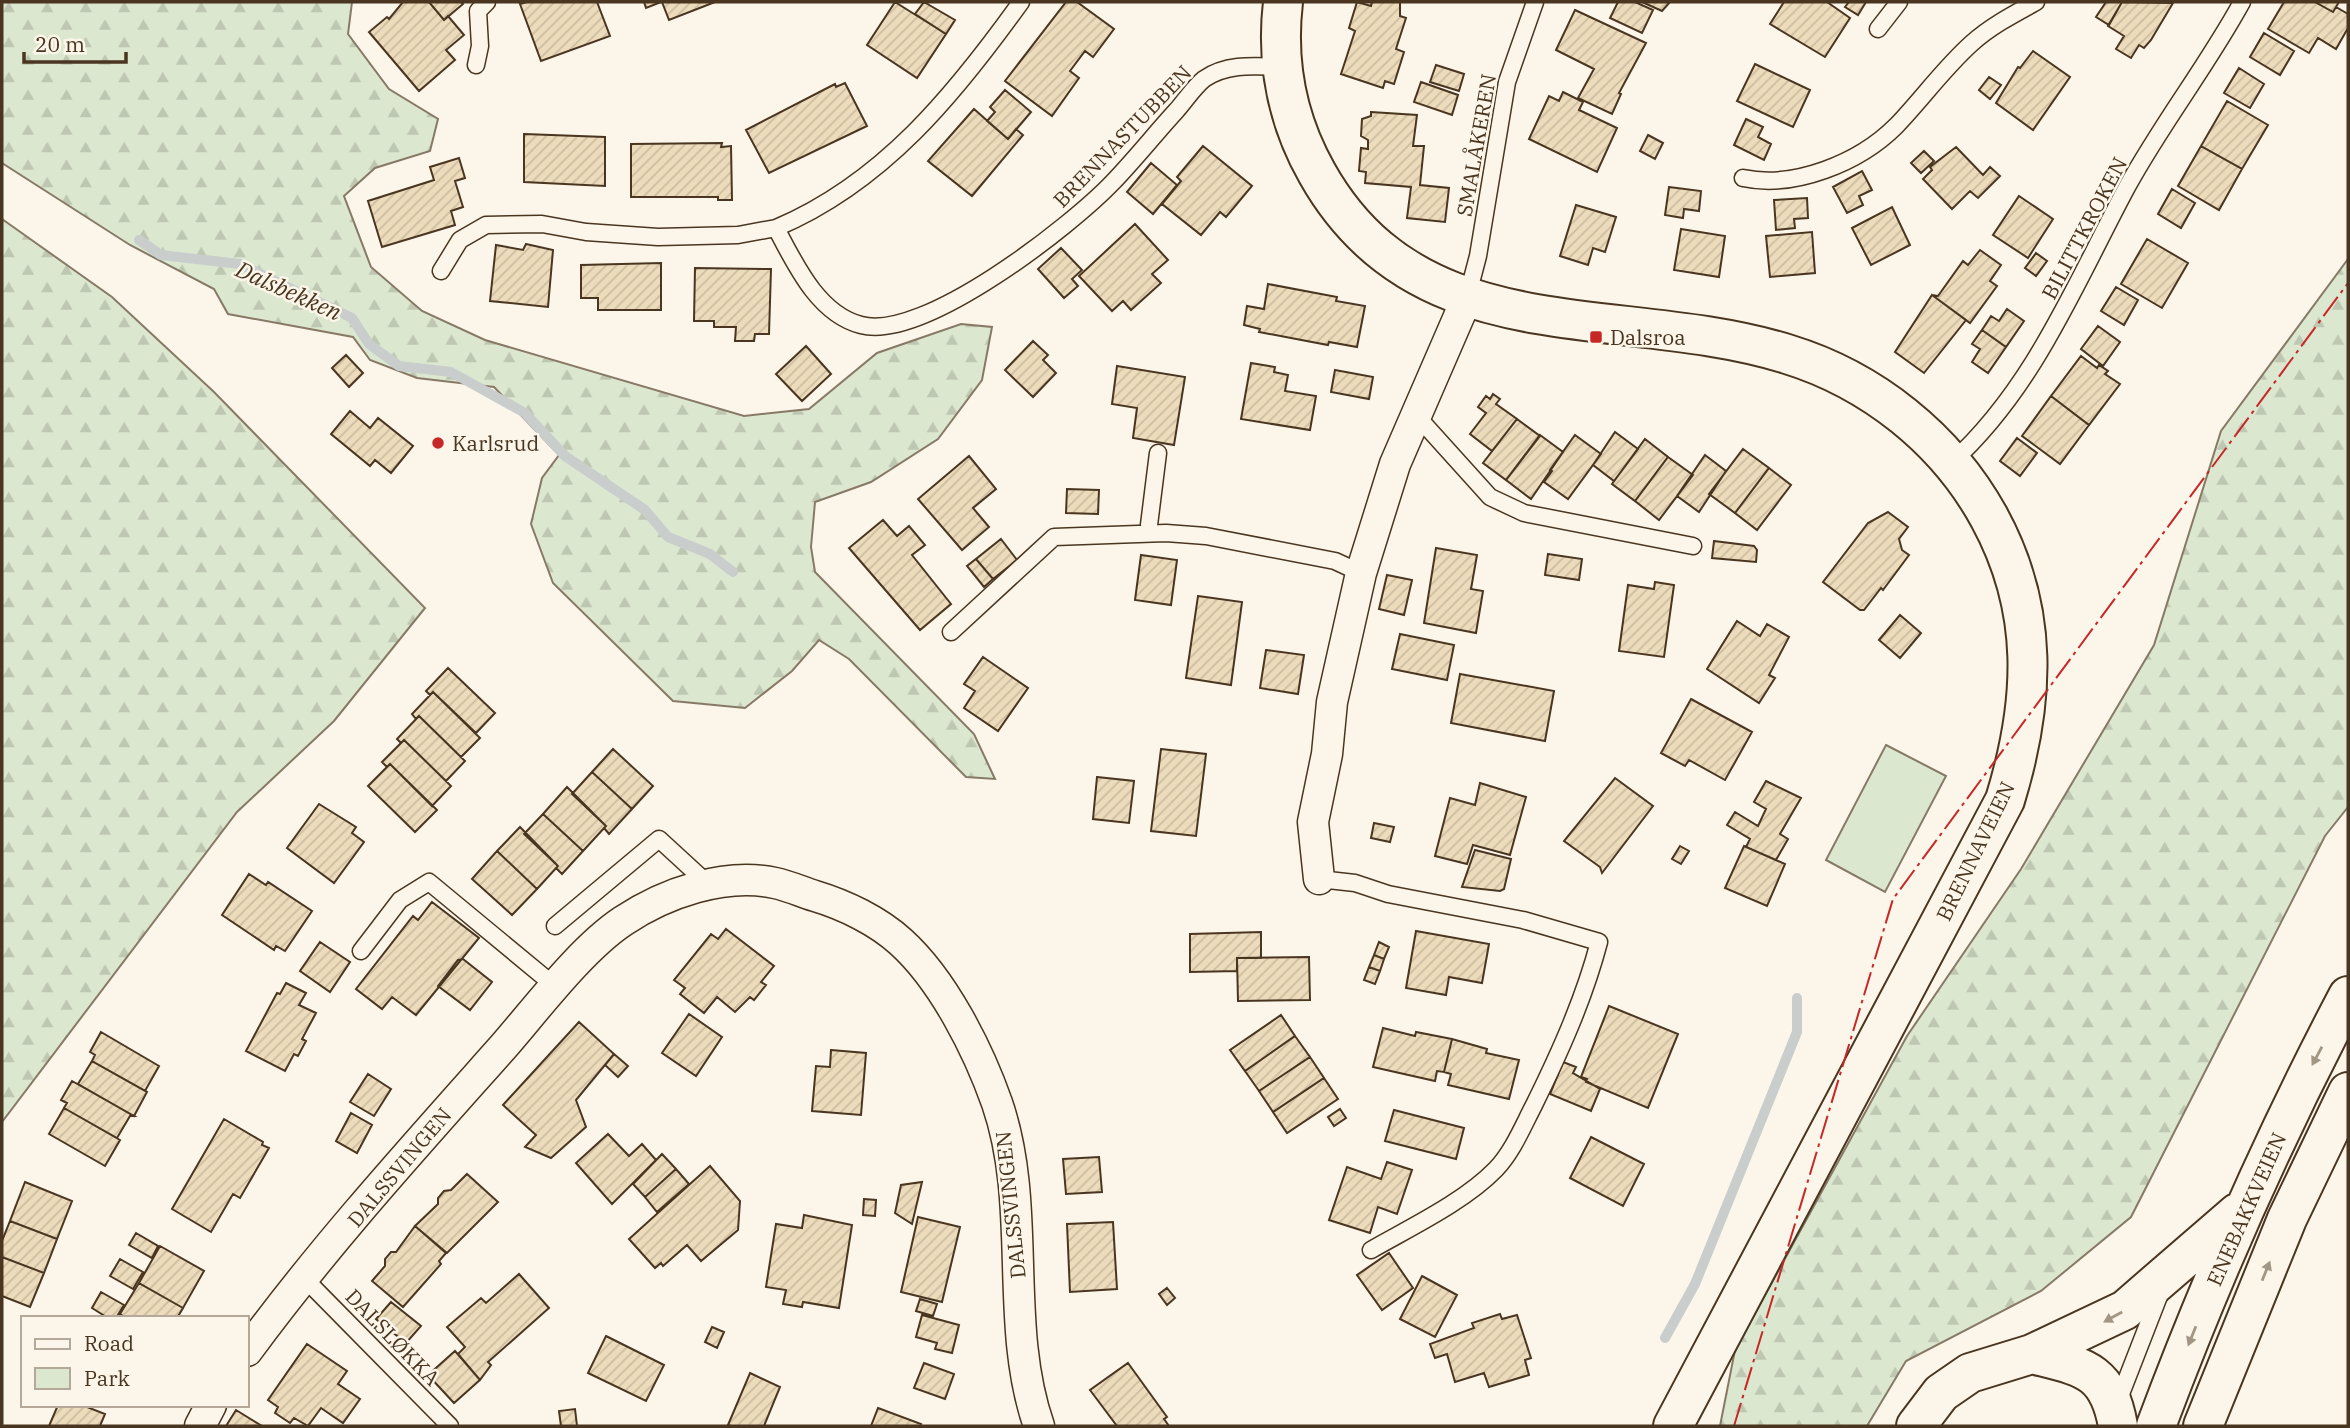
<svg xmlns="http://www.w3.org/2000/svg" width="2350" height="1428" viewBox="0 0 2350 1428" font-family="'IBM Plex Serif',serif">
  <defs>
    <pattern id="forest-firs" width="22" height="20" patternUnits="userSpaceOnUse" patternTransform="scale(1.75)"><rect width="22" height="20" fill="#dce7d0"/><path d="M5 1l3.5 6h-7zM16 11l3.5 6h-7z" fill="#bec7b2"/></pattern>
    <pattern id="building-hatch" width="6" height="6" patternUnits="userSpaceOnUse" patternTransform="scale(1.75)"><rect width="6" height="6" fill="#ecdcbc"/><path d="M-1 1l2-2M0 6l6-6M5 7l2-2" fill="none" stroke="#ccbda1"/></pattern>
  </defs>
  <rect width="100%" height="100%" fill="#fbf6e9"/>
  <path fill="url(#forest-firs)" stroke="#887966" stroke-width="2" d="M2,2H352L348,34L389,89L438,119L430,151L375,168L344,196L371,267L422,311L485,340L744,416L809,409L877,353L961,324L992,327L982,380L938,439L871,482L815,502L811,547L815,572L974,734L995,779L966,777L849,659L819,640L792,671L745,708L673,701L553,583L531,524L542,478L559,455L494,387L417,378L370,360L353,337L228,314L214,289L130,245L2,163Z
    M2,219L112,297L214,392L425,608L334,721L237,812L2,1122Z
    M2348,259V807L2325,836L2131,1217L2041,1291L1906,1361L1867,1426H1720L1735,1350L1907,1036L2021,869L2154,645L2221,431Z"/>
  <path fill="#dce7d0" stroke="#887966" stroke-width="2" d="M1886,745L1946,776L1885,892L1826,860Z"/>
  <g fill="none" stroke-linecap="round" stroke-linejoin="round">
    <path stroke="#c9cecd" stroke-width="10" d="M139,240L161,255L240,264L352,318L369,344L399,366L451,372L525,413L565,456L645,510L668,537L710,554L733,572
      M1665,1338L1695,1284L1797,1032V998"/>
  </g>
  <path fill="url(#building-hatch)" stroke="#4a3520" stroke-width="2" d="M403,2H429L444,20L448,16L464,35L446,50L455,60L419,91L369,32L387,17L389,19Z
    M429,2H461L463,4L444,20Z
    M527,2H597L610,36L541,61L520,4Z
    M644,2H661L646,8Z
    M662,2H715L669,20Z
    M895,2L946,34L917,78L867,45Z
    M924,2L955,20L946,34L915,14Z
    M1066,2H1077L1114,29L1093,57L1085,51L1070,71L1079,78L1052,116L1005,81Z
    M1357,2L1371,6L1372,2H1400V16L1406,18L1396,49L1404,52L1394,84L1385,81L1383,88L1341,74L1355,31L1349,28Z
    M1618,2H1635L1653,10L1642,33L1610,18Z
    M1642,2H1670L1662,11Z
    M1784,2H1827L1850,18L1825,57L1770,24Z
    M1849,2H1866L1858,15L1845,7Z
    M2106,2H2122L2109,25L2096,17Z
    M2122,2L2173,3L2151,40L2144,48L2139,45L2131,58L2116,49L2124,36L2108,26Z
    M2284,2H2315L2333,12L2336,7L2348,14V28L2336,49L2318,38L2309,53L2268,29Z
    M2315,2H2339L2333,12Z
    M1575,10L1646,43L1619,93L1621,94L1612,114L1578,98L1594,69L1556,50Z
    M2264,33L2294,51L2280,75L2250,57Z
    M2033,51L2070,77L2033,130L1996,103L2018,67L2020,68Z
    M1755,64L1810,90L1793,127L1737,101Z
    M1436,65L1464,74L1459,91L1430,82Z
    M2239,68L2264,84L2250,108L2224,93Z
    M1989,77L2001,85L1990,99L1979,90Z
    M1421,82L1458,95L1452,115L1414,102Z
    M845,83L867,126L769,173L746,130L835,84L836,87Z
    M1005,90L1031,112L1008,139L987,121L995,112L990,107Z
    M1563,92L1583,102L1579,110L1617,128L1597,172L1529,139L1549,96L1559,101Z
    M2227,101L2268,125L2242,169L2201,146Z
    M974,109L1008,139L1016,129L1023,135L972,196L928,161Z
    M1371,112L1417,115L1413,146H1424L1420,185L1449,188L1445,222L1407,218L1411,187L1365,183L1366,172L1359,171L1361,148L1368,149V140L1361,136L1362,119L1371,116Z
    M1746,119L1763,127L1758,137L1771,144L1764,160L1734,145Z
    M524,134L605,137V186L524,182Z
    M1648,135L1663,143L1655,159L1640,151Z
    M722,143L721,147L731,146L732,200H718V197H631V144Z
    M1203,146L1252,186L1226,217L1220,212L1201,235L1162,204L1181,181L1177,177Z
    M2201,146L2242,169L2219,210L2178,186Z
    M1956,147L1983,175L1990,167L2000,176L1978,198L1970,191L1952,209L1923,179L1932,170L1930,167Z
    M1924,151L1934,161L1921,173L1911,163Z
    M459,158L465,178L455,181L463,207L451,211L455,225L382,247L368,201L434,180L430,167Z
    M1151,163L1177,185L1153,214L1127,192Z
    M1862,171L1872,190L1859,196L1863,205L1847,213L1833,187Z
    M1669,187L1701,191L1699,211L1684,209L1683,218L1665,215Z
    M2172,189L2195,203L2181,228L2158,214Z
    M2019,196L2053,219L2028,258L1993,235Z
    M1807,198L1808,218L1794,219L1795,228L1776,230L1774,200Z
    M1576,205L1616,217L1605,252L1593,248L1588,265L1560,256Z
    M1892,207L1910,245L1871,265L1852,228Z
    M1135,224L1168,260L1152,274L1161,283L1131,310L1123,301L1112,311L1079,276Z
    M1681,229L1725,236L1719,277L1674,270Z
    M1812,232L1815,273L1770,277L1766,236Z
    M2147,239L2188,263L2162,308L2121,284Z
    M526,244L553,250L548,307L490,301L496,245L523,250Z
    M1061,248L1082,270L1072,279L1078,286L1064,298L1038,269Z
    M1980,250L2001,265L1990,281L1997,286L1970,323L1932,295L1938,296L1963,261L1968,265Z
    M2036,253L2047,261L2036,276L2025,268Z
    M661,263V310H598V298H581V265Z
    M695,268L771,269L769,334H755L754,341H735L736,327H714V321H694Z
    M1268,284L1337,297L1336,301L1365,306L1357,347L1329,342L1328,345L1259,332L1260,329L1244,325L1247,306L1264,309Z
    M2116,287L2138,300L2124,325L2101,311Z
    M1932,295L1966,320L1924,373L1895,352Z
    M2007,309L2024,321L2006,347L1982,330L1991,316L1999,321Z
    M2098,326L2120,342L2103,366L2081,349Z
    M1982,330L2006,347L1988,373L1972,362L1980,349L1972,344Z
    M1033,341L1048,355L1043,360L1056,373L1033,397L1005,370Z
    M806,346L831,374L802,401L776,374Z
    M346,355L363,373L349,387L332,368Z
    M2081,356L2097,368L2099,365L2108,371L2105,374L2120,384L2089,425L2051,396Z
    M1251,363L1275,367L1274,372L1288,375L1285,391L1316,396L1310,430L1241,419Z
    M1117,366L1185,377L1174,445L1133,438L1137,408L1112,404Z
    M1335,370L1373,377L1369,399L1331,392Z
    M1493,394L1500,399L1496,404L1517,419L1492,451L1470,434L1486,413L1478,407L1486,396L1490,399Z
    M2051,396L2089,425L2060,464L2022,436Z
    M350,411L370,428L378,418L413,446L391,473L375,460L370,466L331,434Z
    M1517,419L1540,436L1506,480L1483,463Z
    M1615,432L1638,449L1614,481L1593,465Z
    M1540,435L1563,452L1531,499L1506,480Z
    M1575,435L1601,454L1568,499L1544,482L1552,471L1550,470Z
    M2017,438L2037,453L2020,476L2000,461Z
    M1645,439L1668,457L1635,501L1612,484Z
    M1743,449L1769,468L1735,513L1709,494Z
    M1705,455L1726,471L1699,512L1677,496Z
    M969,456L996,489L973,508L989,527L962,550L918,499Z
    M1668,457L1693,475L1659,520L1635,501Z
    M1769,468L1791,485L1757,530L1735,513Z
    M1067,489L1099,490L1098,514L1066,513Z
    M1888,512L1908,527L1899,539L1902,550L1909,555L1883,590L1881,588L1864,610H1860L1823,582L1868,523Z
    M883,520L897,536L909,526L925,545L912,555L951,604L920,630L849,548Z
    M1001,539L1017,560L993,579L976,559Z
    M1714,541L1754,546L1757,550L1756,562L1712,558Z
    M1436,548L1477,555L1471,589L1483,591L1476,633L1424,623Z
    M1548,554L1582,559L1579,580L1545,575Z
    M1141,555L1177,560L1171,605L1135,600Z
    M976,559L993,579L984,587L967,566Z
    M1387,575L1412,580L1404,615L1379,609Z
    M1655,582L1674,585L1664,657L1619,651L1628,585L1654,589Z
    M1198,596L1242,602L1231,685L1186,678Z
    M1900,615L1921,633L1900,658L1879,640Z
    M1737,621L1760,636L1767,624L1789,637L1769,675L1775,678L1759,703L1707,669Z
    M1400,634L1454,645L1447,680L1392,669Z
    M1266,650L1304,655L1298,694L1260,688Z
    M983,657L1028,688L998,731L964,708L975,691L964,684Z
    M448,668L495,713L476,733L433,692L430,695L426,691Z
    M1460,674L1554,691L1545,741L1451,723Z
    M433,692L480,738L461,757L419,716L416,719L412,714Z
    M1691,699L1752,732L1725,780L1689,760L1685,766L1661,753Z
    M419,716L465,761L446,781L404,740L401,743L397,739Z
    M404,740L451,786L432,806L390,764L387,767L382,762Z
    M613,749L653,786L632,809L592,772Z
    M1161,749L1206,754L1196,836L1151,831Z
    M390,764L437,810L415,832L368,786Z
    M592,772L632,809L609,834L604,828L606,826L572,794Z
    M1097,777L1134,781L1129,823L1093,819Z
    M1615,778L1653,806L1602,873L1600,867L1564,841Z
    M1766,781L1801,798L1780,834L1788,839L1776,860L1746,847L1750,839L1727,825L1735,812L1758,826L1766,809L1754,802Z
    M1480,783L1526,797L1510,855L1473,845L1467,864L1435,856L1450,798L1475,805Z
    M567,787L606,826L583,851L543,814Z
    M319,804L356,827L352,833L364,842L334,883L287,848Z
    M543,814L583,851L562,874L556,868L558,866L524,834Z
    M1374,823L1394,827L1390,842L1371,838Z
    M520,827L558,866L537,889L497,851Z
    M1680,846L1689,851L1681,864L1672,859Z
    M1744,846L1785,864L1767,906L1725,888Z
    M1475,850L1511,859L1504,889L1500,891L1462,887Z
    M497,851L537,889L512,915L472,879Z
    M249,874L266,885L268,882L312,911L285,951L276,946L274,950L222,915Z
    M432,902L479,938L416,1015L392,997L382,1009L356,989L413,916L418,920Z
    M726,929L774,966L761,982L766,985L754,1000L750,997L735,1012L717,997L704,1013L680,994L685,988L674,980L711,934L718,939Z
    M1416,931L1489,944L1482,983L1449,977L1446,995L1406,988Z
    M1261,932V958H1237V971L1190,972V934Z
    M320,942L350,962L330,992L300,971Z
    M1379,942L1389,947L1384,959L1374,955Z
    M1374,955L1384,959L1380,971L1369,967Z
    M1309,957L1310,1000L1238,1001L1237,958Z
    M463,959L492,982L470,1010L438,986L458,960Z
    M1369,967L1380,971L1375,984L1364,980Z
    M286,983L306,993L299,1005L316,1013L302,1039L306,1041L298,1056L294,1054L285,1071L246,1051L277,993L280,994Z
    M1609,1006L1678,1034L1648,1108L1586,1082L1587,1079L1581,1077Z
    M689,1014L722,1037L696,1076L662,1053Z
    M1281,1015L1295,1036L1245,1071L1230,1050Z
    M579,1022L614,1054L576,1100L586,1127L551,1158L525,1147L536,1135L503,1105Z
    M1383,1028L1415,1036L1416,1032L1452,1039L1444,1072L1437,1071L1435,1081L1373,1067Z
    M101,1032L159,1066L145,1091L92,1061L95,1055L90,1052Z
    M1295,1036L1310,1057L1259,1091L1245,1071Z
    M1452,1039L1487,1049L1486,1053L1519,1060L1509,1099L1448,1085L1451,1074L1444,1072Z
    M831,1050L866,1053L861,1115L812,1111L816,1066L830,1067Z
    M614,1054L628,1066L618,1077L605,1065Z
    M1310,1057L1324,1078L1273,1112L1259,1091Z
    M92,1061L147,1092L134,1116L78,1084Z
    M1563,1062L1576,1067L1573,1073L1600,1089L1591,1111L1550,1094Z
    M368,1074L391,1089L374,1116L350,1102Z
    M1324,1078L1338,1099L1287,1133L1273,1112Z
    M72,1081L134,1116H130L117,1138L64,1108L67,1103L61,1100Z
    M64,1108L120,1140L105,1166L49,1134Z
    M1340,1109L1346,1118L1334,1126L1328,1117Z
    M1394,1110L1464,1128L1456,1159L1385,1141Z
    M351,1113L372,1125L357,1153L336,1141Z
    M224,1119L263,1142L262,1145L269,1148L240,1198L233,1194L211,1232L172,1209Z
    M608,1134L629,1156L642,1144L656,1160L612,1204L576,1163Z
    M1591,1137L1644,1164L1623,1206L1570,1178Z
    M662,1154L676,1169L645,1197L633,1184Z
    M1099,1157L1102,1192L1066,1194L1063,1159Z
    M1387,1162L1412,1170L1397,1214L1378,1207L1370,1233L1329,1220L1347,1167L1381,1179Z
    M710,1166L740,1201L738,1230L701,1261L687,1245L663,1266L661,1263L655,1268L629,1239Z
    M676,1169L689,1184L657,1212L645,1197Z
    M467,1174L498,1202L447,1253L415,1226L438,1204V1198L444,1191L451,1190Z
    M25,1182L72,1201L57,1239L10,1221Z
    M922,1182L912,1224L895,1213L901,1185Z
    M864,1199L876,1200L875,1216L863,1215Z
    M804,1215L852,1225L839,1308L803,1302L802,1307L783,1304L786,1290L766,1287L776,1224L802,1228Z
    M918,1217L960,1227L942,1302L901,1292Z
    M10,1221L57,1239L44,1273L2,1257V1241Z
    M1113,1222L1117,1289L1070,1292L1067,1224Z
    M415,1226L446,1253L439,1261L441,1264L403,1307L372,1281L385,1266V1259L391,1252H396Z
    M136,1233L158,1246L152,1258L129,1245Z
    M160,1246L204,1271L183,1308L139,1283Z
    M1389,1253L1413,1288L1382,1310L1357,1275Z
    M2,1257L44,1273L30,1307L2,1296Z
    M120,1259L143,1272L133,1289L110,1276Z
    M519,1274L549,1308L488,1362L491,1365L480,1380L458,1354L465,1347L447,1327L481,1298L486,1303Z
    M1422,1276L1457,1295L1435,1337L1400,1319Z
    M139,1283L183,1308L177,1318H126L120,1314Z
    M1167,1288L1175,1298L1167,1305L1159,1294Z
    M101,1292L124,1305L116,1318H108L92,1308Z
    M920,1299L937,1304L933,1316L916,1311Z
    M391,1302L421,1326L406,1343L376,1319Z
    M1500,1314L1502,1319L1517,1315L1531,1358L1525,1360L1529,1375L1489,1387L1484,1373L1455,1382L1447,1354L1435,1358L1430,1344L1474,1328L1472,1323Z
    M922,1315L959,1325L952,1353L935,1349L937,1343L916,1337Z
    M712,1327L724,1332L717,1348L705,1342Z
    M606,1336L664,1365L646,1401L588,1373Z
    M307,1344L347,1371L338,1384L360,1399L343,1423L321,1408L308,1426L294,1418L290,1423L275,1413L278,1407L268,1400Z
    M455,1351L480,1380L454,1403L428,1375Z
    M924,1363L954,1374L945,1399L914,1388Z
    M1128,1363L1167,1417L1164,1419L1169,1426H1117L1090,1390Z
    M750,1373L780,1387L764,1426H731L728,1425Z
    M58,1405H82L105,1414L100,1426H49Z
    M878,1408L921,1424L920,1426H871Z
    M575,1409L577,1426H561L559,1411Z
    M236,1410L262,1426H226Z"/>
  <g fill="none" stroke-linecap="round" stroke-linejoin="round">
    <defs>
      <path id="service" d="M1021,2C955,94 883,183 776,228C795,264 818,314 861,325C923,342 1071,226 1113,182C1135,159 1155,134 1176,111C1185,101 1194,87 1204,79C1227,63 1255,66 1281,67
        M1878,29L1899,2
        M476,65L480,46L478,11L487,2
        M1743,178C1794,189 1859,163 1896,126C1922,99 1944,68 1972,43C1991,26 2014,14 2036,2
        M441,271L460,240L486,225L542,224L586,232L658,237L738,235L776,228
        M1467,298L1478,256L1507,82L1535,2
        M1416,415L1490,497L1524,513L1693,546
        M1951,463C2034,388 2075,284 2127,187C2162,123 2207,66 2242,2
        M1149,525L1158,453
        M951,632L1054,537L1166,533L1206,536L1335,561L1361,573
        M1319,879L1355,883L1388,894L1523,920L1599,942C1584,999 1560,1052 1534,1105C1523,1126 1513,1151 1496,1169C1464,1202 1411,1227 1371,1250
        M555,926L659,839L708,884
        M361,951L400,900L429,882L556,987
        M305,1279L450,1426
        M2117,1404L2161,1291"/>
      <path id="minor" d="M1319,879L1313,822L1327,754L1332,702L1361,573L1395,464L1467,298
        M247,1351C325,1245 415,1146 503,1047C537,1008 581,949 623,921C665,893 725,872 775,883C789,886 802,892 815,896C845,905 878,921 901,942C943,980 978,1049 997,1103C1033,1207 1003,1323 1039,1426
        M200,1426L211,1405"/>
      <path id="tertiary" d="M1283,2C1276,62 1287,120 1317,173C1419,355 1619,302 1787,354C1872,380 1946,439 1989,517C2040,610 2035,702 2005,800L1673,1426"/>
      <path id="trunk" d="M2032,1354C2083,1367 2108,1369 2118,1426
        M1916,1426L1941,1393L1970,1373L2032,1354L2125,1310L2237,1213
        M2156,1426C2211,1279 2275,1135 2348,996
        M2203,1426L2287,1219L2348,1092"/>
    </defs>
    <use href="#service" stroke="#4a3520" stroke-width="19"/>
    <use href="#minor" stroke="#4a3520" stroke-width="33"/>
    <use href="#tertiary" stroke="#4a3520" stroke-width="42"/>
    <use href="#trunk" stroke="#4a3520" stroke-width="42"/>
    <use href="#service" stroke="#fbf6e9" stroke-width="16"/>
    <use href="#minor" stroke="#fbf6e9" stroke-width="30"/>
    <use href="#tertiary" stroke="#fbf6e9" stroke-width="38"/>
    <use href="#trunk" stroke="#fbf6e9" stroke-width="38"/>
    <path stroke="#c62828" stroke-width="2" stroke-dasharray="24 5 3.5 5" stroke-linecap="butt" d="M1734,1426L1893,899L2348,283"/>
  </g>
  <defs><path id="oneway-solid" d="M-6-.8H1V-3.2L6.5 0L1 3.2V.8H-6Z" transform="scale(1.75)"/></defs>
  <g fill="#a29684">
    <use href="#oneway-solid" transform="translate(2317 1056) rotate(118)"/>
    <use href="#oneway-solid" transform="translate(2266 1271) rotate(-68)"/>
    <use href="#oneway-solid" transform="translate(2113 1317) rotate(151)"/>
    <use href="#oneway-solid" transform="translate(2192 1336) rotate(112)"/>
  </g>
  <g fill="#c62828" stroke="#fbf6e9" stroke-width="2.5">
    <rect x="1589" y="330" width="14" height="14" rx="3.5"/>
    <circle cx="438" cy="443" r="7"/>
  </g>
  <g text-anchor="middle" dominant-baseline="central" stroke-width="5" stroke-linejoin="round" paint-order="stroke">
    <g font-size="21" fill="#4a3520" stroke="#fbf6e9">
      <text transform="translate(1122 136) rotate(-46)">BRENNASTUBBEN</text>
      <text transform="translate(1476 145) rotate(-80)">SMALÅKEREN</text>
      <text transform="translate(2084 228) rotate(-62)">BILITTKROKEN</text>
      <text transform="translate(1975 851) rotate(-64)">BRENNAVEIEN</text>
      <text transform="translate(399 1167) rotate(-50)">DALSSVINGEN</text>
      <text transform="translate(1010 1205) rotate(-96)">DALSSVINGEN</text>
      <text transform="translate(2246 1209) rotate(-66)">ENEBAKKVEIEN</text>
      <text transform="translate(393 1337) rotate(46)">DALSLØKKA</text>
    </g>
    <g font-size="21" fill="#4a3520" stroke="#fbf6e9" text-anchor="start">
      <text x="1610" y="337">Dalsroa</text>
      <text x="452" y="443">Karlsrud</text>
    </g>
    <g font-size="23" font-style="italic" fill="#4a3520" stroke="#fbf6e9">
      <text transform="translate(289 290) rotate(24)">Dalsbekken</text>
    </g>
  </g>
  <rect width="2350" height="1428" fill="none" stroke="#4a3520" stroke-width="7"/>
  <rect x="21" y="1316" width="228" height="91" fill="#fbf6e9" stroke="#b4a999" stroke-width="2"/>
  <rect x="35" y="1339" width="35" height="10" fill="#fbf6e9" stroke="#b4a999" stroke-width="2"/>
  <text x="84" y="1351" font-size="21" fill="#4a3520">Road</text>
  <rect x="35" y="1368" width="35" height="21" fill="#dce7d0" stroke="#b4a999" stroke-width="2"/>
  <text x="84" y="1386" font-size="21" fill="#4a3520">Park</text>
  <path d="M24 52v10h102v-10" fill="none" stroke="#4a3520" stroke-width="3.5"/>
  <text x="35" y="52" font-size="21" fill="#4a3520" stroke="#fbf6e9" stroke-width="5" paint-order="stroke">20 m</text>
</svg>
